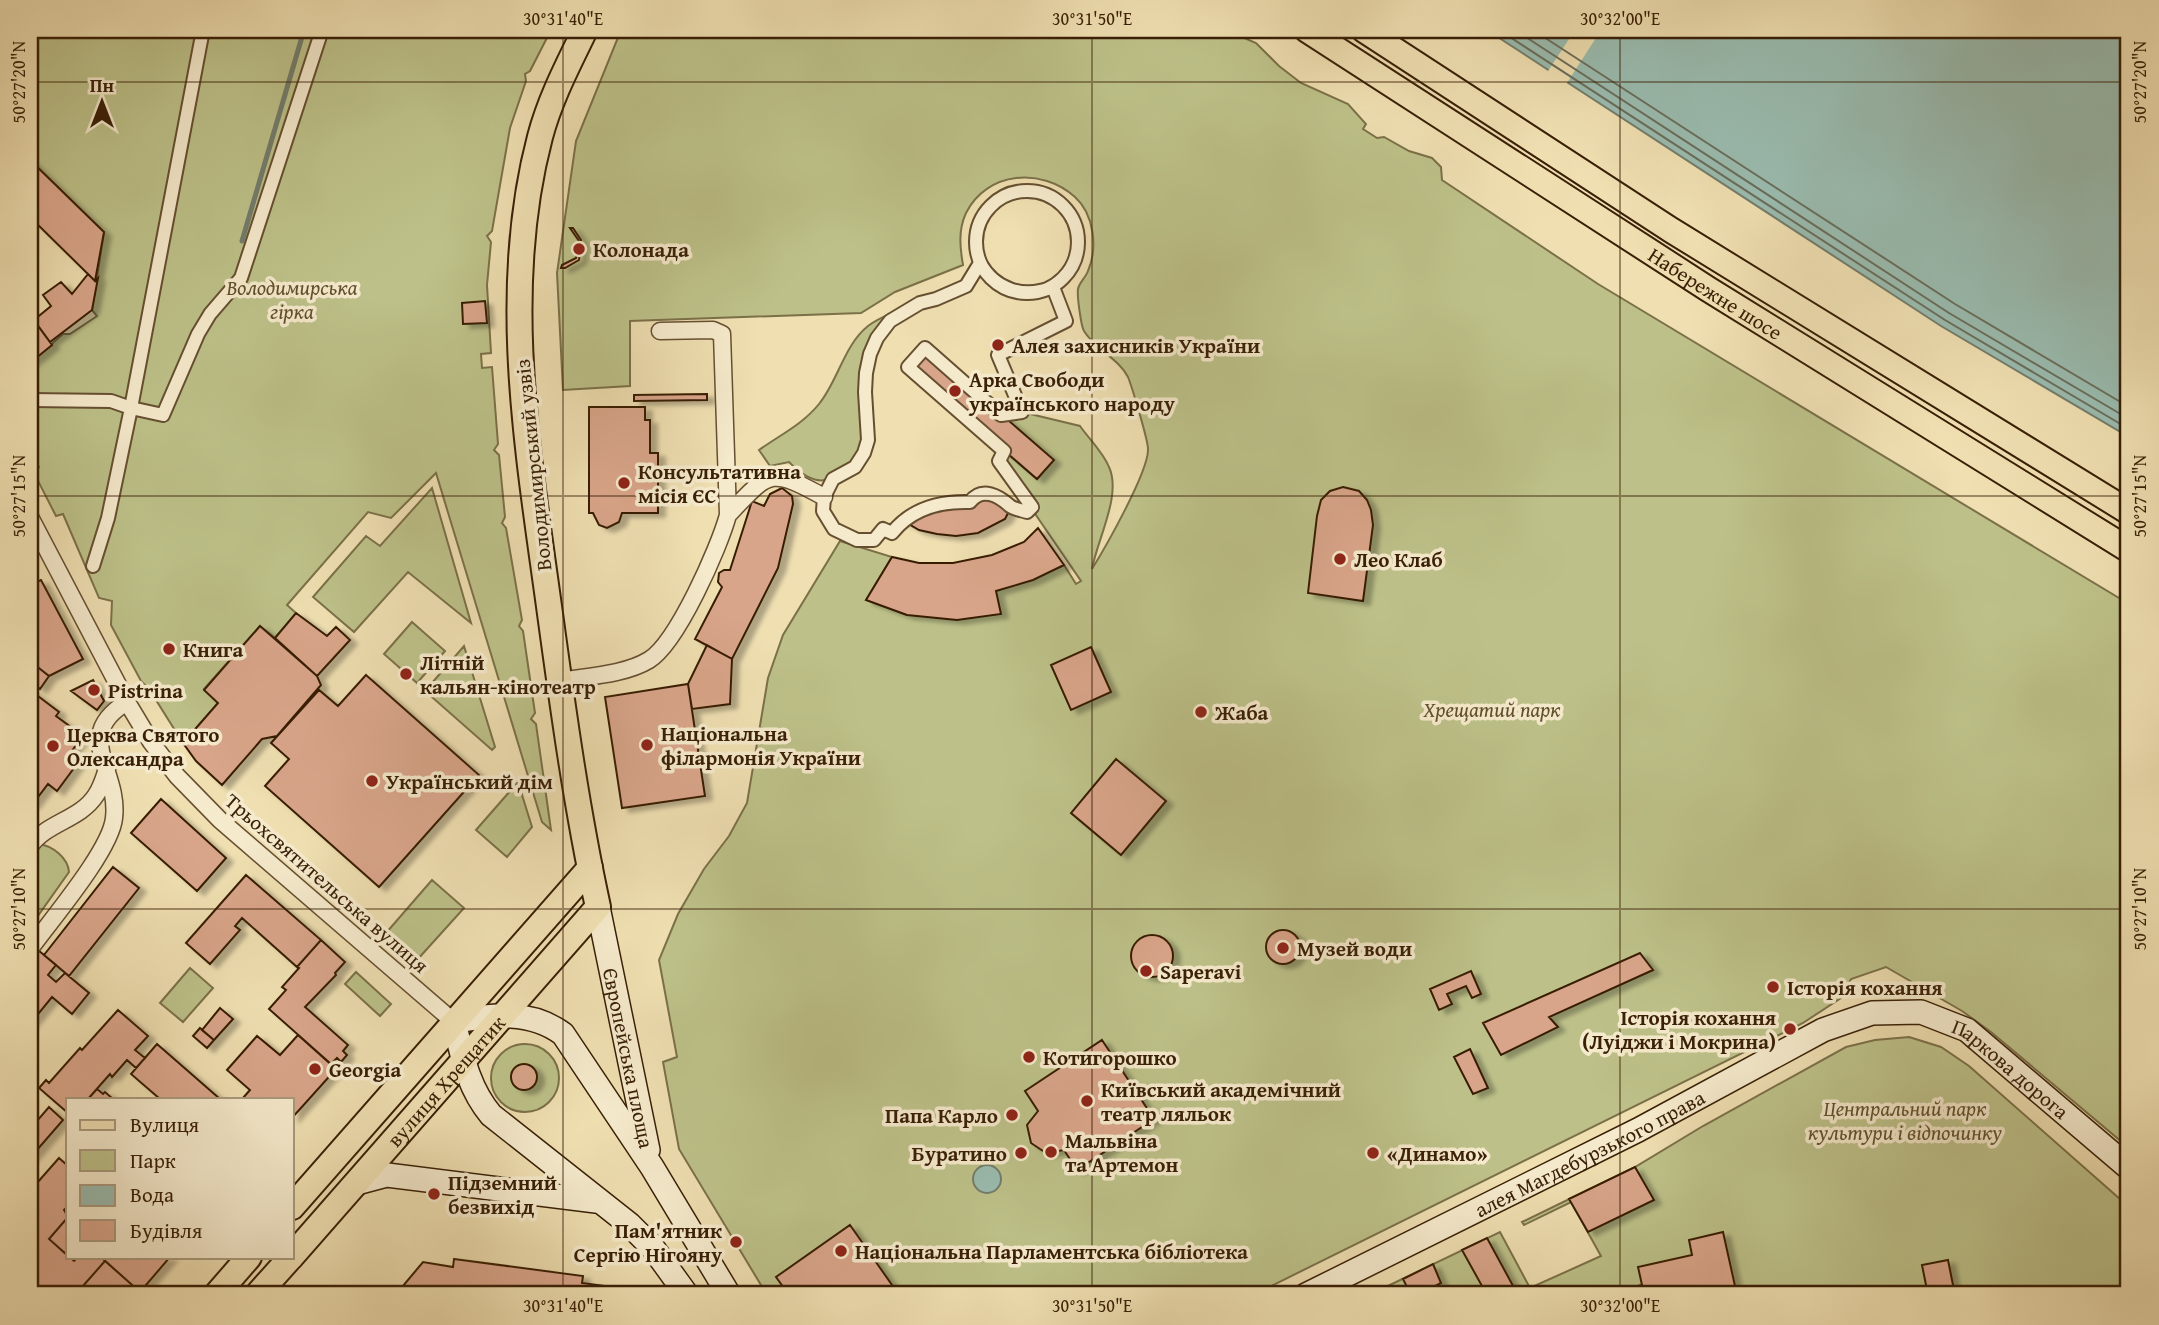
<svg xmlns="http://www.w3.org/2000/svg" width="2159" height="1325" viewBox="0 0 2159 1325" font-family="'Gentium Book Plus',serif">
  <defs>
    <filter id="shadow"><feDropShadow dx="7" dy="4" stdDeviation="2" flood-color="#0004"/></filter>
  </defs>
  <rect width="100%" height="100%" fill="#efdfb1"/>
  <filter id="stains"><feTurbulence type="fractalNoise" baseFrequency=".00286" numOctaves="4"/><feColorMatrix values="0 0 0 0 .2 0 0 0 0 .09 0 0 0 0 .02 0 0 0 .5 -.17"/></filter>
  <radialGradient id="worn" r=".72"><stop offset=".6" stop-color="#630" stop-opacity="0"/><stop offset="1" stop-color="#630" stop-opacity=".3"/></radialGradient>
  <path fill="#bdc189" stroke="#7b7048" stroke-width="2" d="M30,30H551L530,71L525,74L526,81L510,128L492,231L487,236L491,242L487,285L491,353L481,354L482,368L492,367L498,444L494,450L499,455L505,517L502,523L506,528L522,620L519,626L523,631L535,713L531,719L536,724L551,830L542,822L436,473L391,518L368,512L287,605L296,613L275,638L260,626L204,689L218,703L183,743L149,689L141,681L111,625L112,601L99,598L63,514L56,516L35,475L39,467L36,464H30V363L63,334H70L97,316L92,310L104,232L30,160Z
    M621,30H1226L1256,43L1279,66L1301,83L1348,104L1366,124L1363,129L1377,138L1384,137L1409,151L1432,158L1441,167L1442,180L1598,284L2129,604V1148L1991,1032L1962,1011L1886,967L1851,979L1841,998L1803,1023L1253,1295H767L679,1149L663,1062L677,1057L659,960L678,914L704,869L729,836L747,803L768,678L783,635L840,541L892,557L866,600L907,615L996,591L1064,565L1076,584L1081,581L999,461L1004,451L1037,479L1053,460L1001,415L1022,412L1080,426C1089,439 1103,452 1109,467C1122,495 1097,540 1092,569C1105,548 1149,471 1148,449C1148,440 1132,387 1128,377C1119,359 1094,348 1084,331C1081,326 1077,296 1078,289C1079,283 1086,277 1088,271C1098,248 1094,214 1075,197C1042,167 987,171 966,213C958,230 960,248 963,265L895,292L861,313L630,321V386L563,390L557,273L576,141Z
    M901,309L870,354L864,453C836,477 822,496 789,462L770,466L759,450C780,435 803,424 819,404C838,381 844,345 868,326C878,318 890,314 901,309Z
    M432,488L471,623L408,572L354,632L313,597L366,536L380,546Z
    M412,622L445,651L417,683L384,654Z
    M464,646L495,747L492,750L425,691Z
    M518,782L532,827L507,857L476,830Z
    M39,844C53,846 68,858 69,872L30,927V850Z
    M432,880L464,908L417,960L386,933Z
    M190,968L213,988L183,1022L160,1003Z
    M356,972L391,1004L380,1016L345,984Z
    M1909,1037L1941,1047L1969,1066L2129,1207V1295H1369L1500,1232L1530,1288L1601,1256L1571,1202L1524,1225L1522,1222L1635,1167L1703,1126L1846,1047L1875,1040Z
    M491 1078a34 34 0 1 1 68 0a34 34 0 1 1-68 0Z"/>
  <path fill="#9abcb0" stroke="#737d6c" stroke-width="2" d="M1487,30H2129V437L1941,326Z
    M973 1179a14 14 0 1 1 28 0a14 14 0 1 1-28 0Z"/>
  <path fill="#efdfb1" d="M1575,30H1601L1565,86L1546,74Z"/>
  <g fill="none" stroke-linecap="round" stroke-linejoin="round">
    <path stroke="#6a6e5b" stroke-width="2" d="M1499,30L1945,320L2129,429
      M1515,30L1949,313L2129,419
      M1533,30L1955,304L2129,407"/>
    <path stroke="#737d6c" stroke-width="5" d="M242,241L304,30"/>
  </g>
  <path fill="#d9a58a" stroke="#391f06" stroke-width="2" filter="url(#shadow)" d="M30,160L104,232L95,281L30,217Z
    M570,228H573L581,240L579,260L565,268H561L562,265L576,258L577,254L579,241Z
    M88,274L95,281L98,278L92,310L50,342L34,320L51,306L43,295L61,282L72,294Z
    M485,301L487,323L463,324L462,303Z
    M30,315L52,345L30,363Z
    M925,348L1054,460L1037,479L908,367Z
    M707,394V400L634,401V395Z
    M589,407H645V420H650V453H658V513H622L619,522L607,528L599,525L593,513H589Z
    M1343,487L1359,491L1367,500L1371,510L1373,525L1363,601L1308,593L1317,516L1321,500L1330,491Z
    M782,488L792,496L793,504L778,568L732,659L695,639L722,587L718,582L719,573L724,570H730L752,501L764,506L770,494Z
    M991,494L1011,507L1005,519L978,533L956,536L937,534L919,530L902,520Z
    M1038,528L1064,565L1033,580L996,591L1001,614L957,620L907,615L866,600L892,557L919,563H953L992,555L1024,542Z
    M41,580L83,659L49,676L30,661V585Z
    M296,613L327,636L336,627L350,640L317,676L275,638Z
    M260,626L317,676L321,685L277,736L262,739L222,785L196,761L183,743L218,703L204,690Z
    M707,645L732,659L730,704L692,709L688,684Z
    M1091,647L1111,692L1071,710L1051,665Z
    M30,661L49,676L40,689L30,681Z
    M366,675L479,775L379,887L265,786L289,759L271,743L319,690L338,706Z
    M93,680L104,701L97,710L71,691Z
    M688,684L705,796L622,808L605,697Z
    M30,690L59,712L56,716L83,736L68,756L77,764L57,791L48,784L32,805L30,803Z
    M1116,759L1166,801L1121,855L1071,813Z
    M161,799L226,858L197,891L131,833Z
    M113,867L139,888L69,976L44,955Z
    M246,875L321,940L297,967L242,918L235,926L240,930L210,964L186,943Z
    M1266 947a17 17 0 1 1 34 0a17 17 0 1 1-34 0Z
    M1131 956a21 21 0 1 1 42 0a21 21 0 1 1-42 0Z
    M321,940L345,962L335,973L336,975L305,1007L348,1045L343,1051L347,1055L341,1062L337,1058L331,1064L269,1009L286,990L282,987L299,968L297,967Z
    M38,950L56,965L48,975L56,982L65,973L89,993L72,1014L52,997L30,1024V960Z
    M1640,953L1653,970L1549,1017L1558,1027L1501,1055L1483,1023Z
    M1471,971L1481,994L1472,998L1466,986L1447,994L1452,1004L1439,1010L1430,989Z
    M220,1008L233,1019L214,1040L202,1030Z
    M118,1010L148,1036L135,1050L145,1058L136,1068L127,1060L112,1077L110,1074L88,1099H68V1113L39,1088L46,1080L49,1083L80,1048L82,1050Z
    M200,1028L214,1040L207,1048L193,1036Z
    M298,1035L336,1069L292,1118V1099H242L250,1090L227,1070L257,1036L280,1055Z
    M1102,1040L1154,1119L1077,1170L1064,1150L1046,1153L1031,1143L1027,1125L1038,1111L1025,1091Z
    M157,1044L220,1099H160L131,1074Z
    M1470,1049L1488,1088L1473,1094L1454,1057Z
    M511 1077a13 13 0 1 1 26 0a13 13 0 1 1-26 0Z
    M97,1089L103,1094L105,1092L113,1099H88Z
    M49,1107L63,1120L30,1158V1129Z
    M59,1158L68,1166V1206L64,1210L68,1217L49,1239L74,1261L78,1257H103L102,1258L105,1261L75,1295H30V1191Z
    M1635,1167L1654,1200L1588,1232L1569,1199Z
    M68,1217V1256L49,1239Z
    M850,1225L899,1295H789L776,1277Z
    M1723,1232L1737,1295H1630L1628,1288L1642,1285L1638,1267L1692,1255L1689,1240Z
    M1487,1238L1518,1295H1487L1462,1250Z
    M103,1257H170L140,1292L102,1258Z
    M454,1259L583,1276L582,1283L612,1287L618,1295H399L397,1293L423,1262L453,1267Z
    M1948,1260L1955,1295H1928L1922,1265Z
    M105,1261L140,1292L137,1295H75Z
    M1433,1264L1441,1283L1418,1295H1411L1403,1279Z"/>
  <g fill="none" stroke-linecap="round" stroke-linejoin="round">
    <defs>
      <path id="pedestrian" d="M976 242a51 51 0 1 1 102 0a51 51 0 1 1-102 0Z
        M980,263C995,290 1024,299 1053,287L1066,321L998,355L1022,412L1001,415L925,348L908,367L1004,451L999,461L1032,507L1027,512C1021,510 1014,509 1010,506C999,496 982,486 970,502C940,501 911,509 892,533L883,529L874,540H857L834,529L823,511L824,497L833,479L855,467L864,453L868,440L865,392L866,373L870,354L877,338L890,321L920,303L936,299L966,286Z
        M30,400L111,401L131,408L163,415L198,334L210,314L241,278L322,30
        M93,566L108,518L131,408L203,30"/>
      <path id="minor" d="M728,515C770,471 769,467 824,497
        M30,517L127,702L151,742L177,776L220,820L454,1022
        M559,681C588,676 624,675 649,660C677,643 719,548 728,515L722,334L713,330L660,331
        M30,846C47,822 80,820 96,795C101,788 104,778 107,769
        M30,949C51,920 111,850 114,818C120,770 71,736 127,702"/>
      <g id="secondary">
        <path id="s1" d="M598,907L648,1150"/>
        <path d="M357,1183L387,1175L596,1201"/>
        <path d="M687,1295L653,1248L629,1224L491,1115C468,1088 462,1055 454,1022C492,1014 531,1010 563,1034L652,1167L729,1295"/>
        <path id="s2" d="M1306,1295L1638,1130L1823,1030L1872,1013L1921,1012L1967,1030L2129,1168"/>
      </g>
      <g id="primary">
        <path id="s3" d="M1307,30L1708,289L2129,550"/>
        <path d="M1364,30L1671,230L2129,512"/>
        <path d="M292,1207L590,868"/>
        <path id="s4" d="M292,1256L598,907C576,806 562,702 548,599C527,447 500,288 540,137C550,99 568,65 585,30"/>
        <path d="M216,1295L249,1257"/>
        <path d="M257,1295L291,1257"/>
      </g>
    </defs>
    <use href="#pedestrian" stroke="#664f31" stroke-width="16"/>
    <use href="#minor" stroke="#664f31" stroke-width="19"/>
    <use href="#secondary" stroke="#391f06" stroke-width="26"/>
    <use href="#primary" stroke="#391f06" stroke-width="28"/>
    <use href="#pedestrian" stroke="#f5eacc" stroke-width="12"/>
    <use href="#minor" stroke="#f5eacc" stroke-width="16"/>
    <use href="#secondary" stroke="#f5eacc" stroke-width="23"/>
    <use href="#primary" stroke="#efdfb1" stroke-width="24"/>
  </g>
  <path fill="none" stroke="#391f06" stroke-width="2" stroke-opacity="0.45" d="M35,30V1295M563,30V1295M1092,30V1295M1620,30V1295M30,82H2129M30,496H2129M30,909H2129"/>
  <g fill="#8f2418" stroke="#f5eacc" stroke-width="2.5">
    <circle cx="579" cy="249" r="7"/>
    <circle cx="998" cy="345" r="7"/>
    <circle cx="955" cy="391" r="7"/>
    <circle cx="624" cy="483" r="7"/>
    <circle cx="1340" cy="559" r="7"/>
    <circle cx="169" cy="649" r="7"/>
    <circle cx="406" cy="674" r="7"/>
    <circle cx="94" cy="690" r="7"/>
    <circle cx="1201" cy="712" r="7"/>
    <circle cx="647" cy="745" r="7"/>
    <circle cx="53" cy="746" r="7"/>
    <circle cx="372" cy="781" r="7"/>
    <circle cx="1283" cy="948" r="7"/>
    <circle cx="1146" cy="971" r="7"/>
    <circle cx="1773" cy="987" r="7"/>
    <circle cx="1790" cy="1029" r="7"/>
    <circle cx="1029" cy="1057" r="7"/>
    <circle cx="315" cy="1069" r="7"/>
    <circle cx="1087" cy="1101" r="7"/>
    <circle cx="1012" cy="1115" r="7"/>
    <circle cx="1051" cy="1152" r="7"/>
    <circle cx="1021" cy="1153" r="7"/>
    <circle cx="1373" cy="1153" r="7"/>
    <circle cx="434" cy="1194" r="7"/>
    <circle cx="736" cy="1242" r="7"/>
    <circle cx="841" cy="1251" r="7"/>
  </g>
  <g text-anchor="middle" dominant-baseline="central" stroke-width="7" stroke-linejoin="round" paint-order="stroke">
    <g font-size="21" font-weight="bold" fill="#391f06" stroke="#f5eacc" text-anchor="start">
      <text x="593" y="249">Колонада</text>
      <text x="1012" y="345">Алея захисників України</text>
      <text x="969" y="379">Арка Свободи<tspan x="969" dy="24">українського народу</tspan></text>
      <text x="638" y="471">Консультативна<tspan x="638" dy="24">місія ЄС</tspan></text>
      <text x="1354" y="559">Лео Клаб</text>
      <text x="183" y="649">Книга</text>
      <text x="420" y="662">Літній<tspan x="420" dy="24">кальян-кінотеатр</tspan></text>
      <text x="108" y="690">Pistrina</text>
      <text x="1215" y="712">Жаба</text>
      <text x="661" y="733">Національна<tspan x="661" dy="24">філармонія України</tspan></text>
      <text x="67" y="734">Церква Святого<tspan x="67" dy="24">Олександра</tspan></text>
      <text x="386" y="781">Український дім</text>
      <text x="1297" y="948">Музей води</text>
      <text x="1160" y="971">Saperavi</text>
      <text x="1787" y="987">Історія кохання</text>
      <text x="1776" y="1017" text-anchor="end">Історія кохання<tspan x="1776" dy="24">(Луіджи і Мокрина)</tspan></text>
      <text x="1043" y="1057">Котигорошко</text>
      <text x="329" y="1069">Georgia</text>
      <text x="1101" y="1089">Київський академічний<tspan x="1101" dy="24">театр ляльок</tspan></text>
      <text x="998" y="1115" text-anchor="end">Папа Карло</text>
      <text x="1065" y="1140">Мальвіна<tspan x="1065" dy="24">та Артемон</tspan></text>
      <text x="1007" y="1153" text-anchor="end">Буратино</text>
      <text x="1387" y="1153">«Динамо»</text>
      <text x="448" y="1182">Підземний<tspan x="448" dy="24">безвихід</tspan></text>
      <text x="722" y="1230" text-anchor="end">Пам'ятник<tspan x="722" dy="24">Сергію Нігояну</tspan></text>
      <text x="855" y="1251">Національна Парламентська бібліотека</text>
    </g>
    <g font-size="21" font-style="italic" fill="#61502d" stroke="#f5eacc">
      <text x="292" y="287">Володимирська<tspan x="292" dy="24">гірка</tspan></text>
      <text x="1492" y="709">Хрещатий парк</text>
      <text x="1905" y="1108">Центральний парк<tspan x="1905" dy="24">культури і відпочинку</tspan></text>
    </g>
    <g font-size="21" fill="#391f06" stroke="#f5eacc">
      <text stroke="none"><textPath href="#s3" startOffset="486">Набережне шосе</textPath></text>
      <text transform="translate(533 465) rotate(-96)">Володимирський узвіз</text>
      <text transform="translate(327 883) rotate(41)">Трьохсвятительська вулиця</text>
      <text stroke="none"><textPath href="#s1" startOffset="154">Європейська площа</textPath></text>
      <text stroke="none"><textPath href="#s2" startOffset="789">Паркова дорога</textPath></text>
      <text stroke="none"><textPath href="#s4" startOffset="233">вулиця Хрещатик</textPath></text>
      <text stroke="none"><textPath href="#s2" startOffset="317">алея Магдебурзького права</textPath></text>
    </g>
  </g>
  <rect width="2159" height="1325" fill="none" stroke="#efdfb1" stroke-width="77"/>
  <rect x="66" y="1098" width="228" height="161" fill="#f5eacc" stroke="#aa997d" stroke-width="2"/>
  <rect x="80" y="1120" width="35" height="10" fill="#efdfb1" stroke="#aa997d" stroke-width="2"/>
  <text x="130" y="1132" font-size="21" fill="#391f06">Вулиця</text>
  <rect x="80" y="1150" width="35" height="21" fill="#bdc189" stroke="#aa997d" stroke-width="2"/>
  <text x="130" y="1168" font-size="21" fill="#391f06">Парк</text>
  <rect x="80" y="1185" width="35" height="21" fill="#9abcb0" stroke="#aa997d" stroke-width="2"/>
  <text x="130" y="1202" font-size="21" fill="#391f06">Вода</text>
  <rect x="80" y="1220" width="35" height="21" fill="#d9a58a" stroke="#aa997d" stroke-width="2"/>
  <text x="130" y="1238" font-size="21" fill="#391f06">Будівля</text>
  <g transform="translate(102 102)" stroke="#f5eacc" stroke-width="5" paint-order="stroke">
  <path d="M0-5L12 26L0 18L-12 26Z" fill="#391f06"/>
  <text y="-10" font-size="19" font-weight="bold" text-anchor="middle" fill="#391f06">Пн</text>
  </g>
  <rect x="38" y="38" width="2082" height="1248" fill="none" stroke="#391f06" stroke-width="2.5"/>
  <g font-size="18" text-anchor="middle" fill="#391f06">
    <text x="563" y="25">30°31'40"E</text>
    <text x="1092" y="25">30°31'50"E</text>
    <text x="1620" y="25">30°32'00"E</text>
    <text transform="translate(19 82) rotate(-90)" y="6">50°27'20"N</text>
    <text transform="translate(2140 82) rotate(-90)" y="6">50°27'20"N</text>
    <text transform="translate(19 496) rotate(-90)" y="6">50°27'15"N</text>
    <text transform="translate(2140 496) rotate(-90)" y="6">50°27'15"N</text>
    <text transform="translate(19 909) rotate(-90)" y="6">50°27'10"N</text>
    <text transform="translate(2140 909) rotate(-90)" y="6">50°27'10"N</text>
    <text x="563" y="1312">30°31'40"E</text>
    <text x="1092" y="1312">30°31'50"E</text>
    <text x="1620" y="1312">30°32'00"E</text>
  </g>
  <rect width="100%" height="100%" filter="url(#stains)"/>
  <rect width="100%" height="100%" fill="url(#worn)"/>
</svg>
